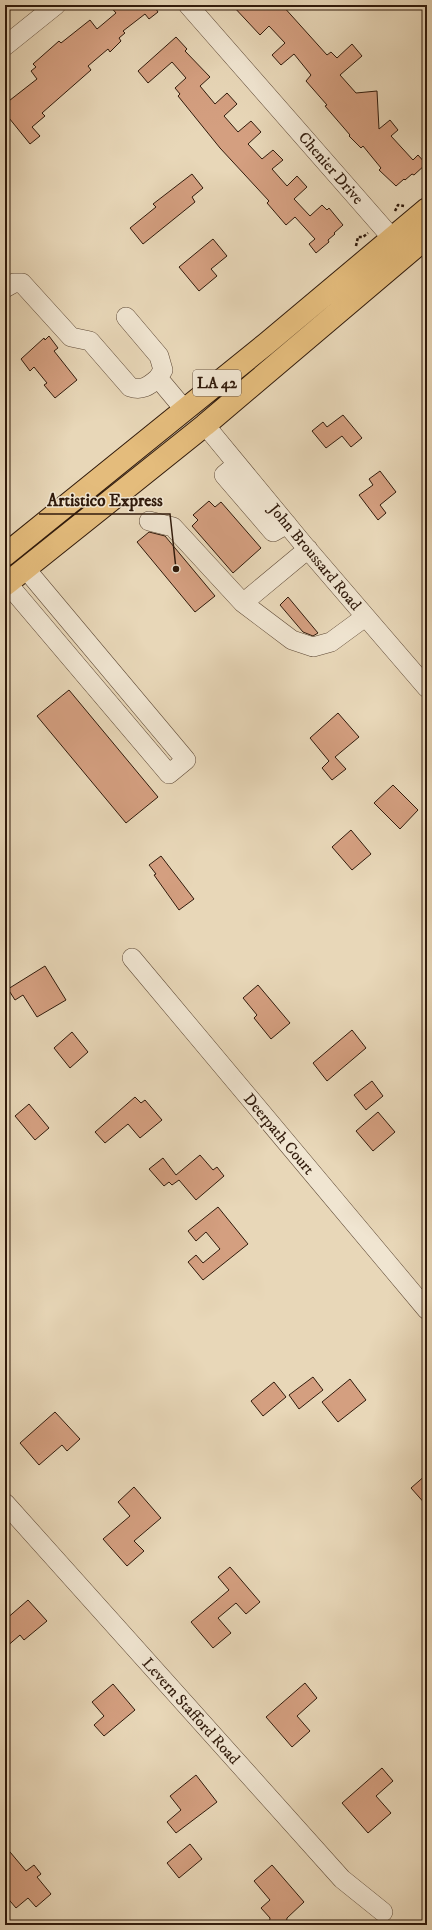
<svg xmlns="http://www.w3.org/2000/svg" width="432" height="1930" viewBox="0 0 432 1930" font-family="'IM FELL DW Pica',serif">
  <rect width="100%" height="100%" fill="#e8d7b8"/>
  <filter id="stains"><feTurbulence type="fractalNoise" baseFrequency=".005" numOctaves="4"/><feColorMatrix values="0 0 0 0 .2 0 0 0 0 .09 0 0 0 0 .02 0 0 0 .5 -.17"/></filter>
  <radialGradient id="worn" r=".72"><stop offset=".6" stop-color="#630" stop-opacity="0"/><stop offset="1" stop-color="#630" stop-opacity=".3"/></radialGradient>
  <path fill="#d49f80" stroke="#301a0b" d="M109,5H155L154,6L158,12L149,19L145,14L123,31L125,33L119,38L121,41L110,52L108,49L88,66L91,70L42,113L45,116L32,127L40,136L30,144L5,113V104L37,79L31,71L36,67L33,64L59,41L61,43L90,20L97,29L116,13Z
    M232,5H282L327,55L331,52L337,58L352,44L362,56L340,75L356,93L377,91L379,129L390,120L398,130L391,136L413,160L418,155L426,164L414,175L412,174L405,180L404,179L396,186L379,170L381,168L363,146L361,148L349,136L350,135L325,106L327,105L306,81L311,75L294,54L281,65L272,55L285,43L269,26L260,35Z
    M176,37L187,49L185,51L210,77L200,86L215,104L227,93L237,104L224,116L238,132L251,121L261,132L248,144L262,159L273,150L283,160L272,169L287,186L297,176L307,187L294,199L310,216L322,205L327,210L329,208L343,225L334,233L335,234L328,240L329,242L316,253L309,244L315,239L295,217L286,225L267,203L269,201L220,148L178,96L180,94L175,88L186,78L172,62L148,83L138,71Z
    M192,174L203,188L192,197L195,202L143,244L130,228L156,207L153,204Z
    M213,239L227,256L211,269L217,276L199,291L179,267Z
    M49,336L58,348L54,351L77,380L55,398L44,385L47,383L34,367L30,371L21,359L44,338L45,340Z
    M343,415L362,438L351,447L342,436L326,448L312,431L323,422L327,427Z
    M380,471L396,492L380,505L386,513L378,520L359,495L373,485L369,479Z
    M209,501L215,507L221,502L261,548L233,573L192,526L198,520L193,515Z
    M149,532L165,536L215,596L195,612L137,542Z
    M288,597L318,633L313,636L303,632L280,605Z
    M69,690L158,797L126,823L37,716Z
    M338,713L359,737L335,757L346,769L332,780L322,768L329,761L310,738Z
    M393,785L418,810L400,829L374,803Z
    M351,830L371,854L352,870L332,847Z
    M161,856L194,899L179,910L154,875L156,874L149,865Z
    M45,966L66,1000L37,1017L23,995L15,1000L8,989Z
    M258,985L290,1023L271,1039L254,1018L257,1015L243,998Z
    M352,1030L366,1048L327,1081L313,1063Z
    M72,1032L88,1052L70,1068L54,1048Z
    M372,1081L383,1096L366,1110L354,1095Z
    M135,1097L141,1103L145,1100L162,1120L140,1138L128,1124L105,1143L95,1132Z
    M29,1104L49,1128L35,1140L15,1116Z
    M378,1112L395,1132L373,1151L356,1131Z
    M200,1155L213,1170L217,1167L224,1176L196,1200L179,1180L172,1185L169,1182L164,1186L149,1169L163,1158L176,1175Z
    M218,1207L248,1244L203,1280L188,1262L196,1255L203,1263L220,1249L206,1232L196,1241L188,1231Z
    M313,1377L323,1390L299,1409L289,1395Z
    M350,1379L366,1400L338,1422L322,1402Z
    M274,1382L286,1397L263,1416L251,1401Z
    M55,1412L80,1439L67,1451L62,1445L39,1465L20,1443Z
    M427,1474V1506L411,1488Z
    M134,1487L161,1518L134,1541L144,1551L127,1566L103,1539L130,1516L118,1502Z
    M230,1567L260,1602L246,1614L236,1603L218,1618L231,1633L213,1648L191,1622L229,1590L218,1577Z
    M28,1600L47,1621L24,1640L20,1635L5,1648V1620Z
    M305,1683L317,1698L297,1716L310,1731L292,1747L266,1717Z
    M113,1684L135,1710L104,1736L94,1725L104,1716L92,1702Z
    M382,1768L393,1781L376,1796L391,1813L368,1833L342,1803Z
    M196,1775L217,1802L176,1833L167,1822L181,1810L170,1796Z
    M190,1844L202,1859L179,1878L167,1863Z
    M5,1846L26,1871L34,1865L41,1874L37,1877L51,1894L36,1907L28,1898L16,1908L5,1895Z
    M272,1865L304,1902L287,1918L286,1925H269L270,1918L261,1908L270,1900L254,1881Z"/>
  <g fill="none" stroke-linecap="round" stroke-linejoin="round">
    <defs>
      <path id="minor" d="M188,5L392,238L390,253
        M5,46L56,5
        M5,288L14,283H22L71,337L90,341L130,387C142,391 149,386 158,378L184,409
        M126,317L159,356L163,370L158,378
        M205,425L304,545L427,688
        M237,464L224,475L273,532L287,524
        M149,521L173,527L243,603L292,640L313,647L331,642L365,617
        M7,583L169,774L186,760L25,568
        M243,603L308,549
        M132,958L427,1310
        M5,1503L342,1879L383,1912"/>
      <path id="major" d="M5,555L266,344L427,209
        M5,585L205,425L427,237"/>
    </defs>
    <use href="#minor" stroke="#5e4936" stroke-width="20"/>
    <use href="#major" stroke="#301a0b" stroke-width="24"/>
    <path stroke="#301a0b" stroke-width="2.5" stroke-dasharray="3 2" stroke-linecap="butt" d="M395,211L398,205L404,206
      M356,246L358,237H363L368,233"/>
    <use href="#minor" stroke="#f0e5d1" stroke-width="19"/>
    <use href="#major" stroke="#e4bc7c" stroke-width="22"/>
  </g>
  <g text-anchor="middle" dominant-baseline="central" stroke-width="3" stroke-linejoin="round" paint-order="stroke">
    <rect fill="#f0e5d1" stroke="#6a5746" stroke-width="1" x="193" y="370" width="48" height="26" rx="3"/>
    <g font-size="15" font-weight="bold" fill="#301a0b">
      <text x="217" y="383">LA 42</text>
    </g>
    <g font-size="16" fill="#301a0b" stroke="#f0e5d1">
      <text transform="translate(331 168) rotate(49)">Chenier Drive</text>
      <text transform="translate(315 557) rotate(50)">John Broussard Road</text>
      <text transform="translate(279 1134) rotate(50)">Deerpath Court</text>
      <text transform="translate(191 1711) rotate(48)">Levern Stafford Road</text>
    </g>
  </g>
  <path fill="none" stroke="#301a0b" stroke-width="1.5" d="M176 569L170 514H39"/>
  <circle fill="#301a0b" stroke="#f0e5d1" stroke-width="1.5" cx="176" cy="569" r="4"/>
  <g font-size="17" text-anchor="middle" font-weight="bold" fill="#301a0b" stroke="#f0e5d1" stroke-width="3" stroke-linejoin="round" paint-order="stroke">
    <text x="105" y="506">Artistico Express</text>
  </g>
  <rect width="432" height="1930" fill="none" stroke="#e8d7b8" stroke-width="20"/>
  <rect x="6" y="6" width="420" height="1918" fill="none" stroke="#301a0b" stroke-width="2"/>
  <rect x="10" y="10" width="412" height="1910" fill="none" stroke="#301a0b"/>
  <rect width="100%" height="100%" filter="url(#stains)"/>
  <rect width="100%" height="100%" fill="url(#worn)"/>
</svg>
